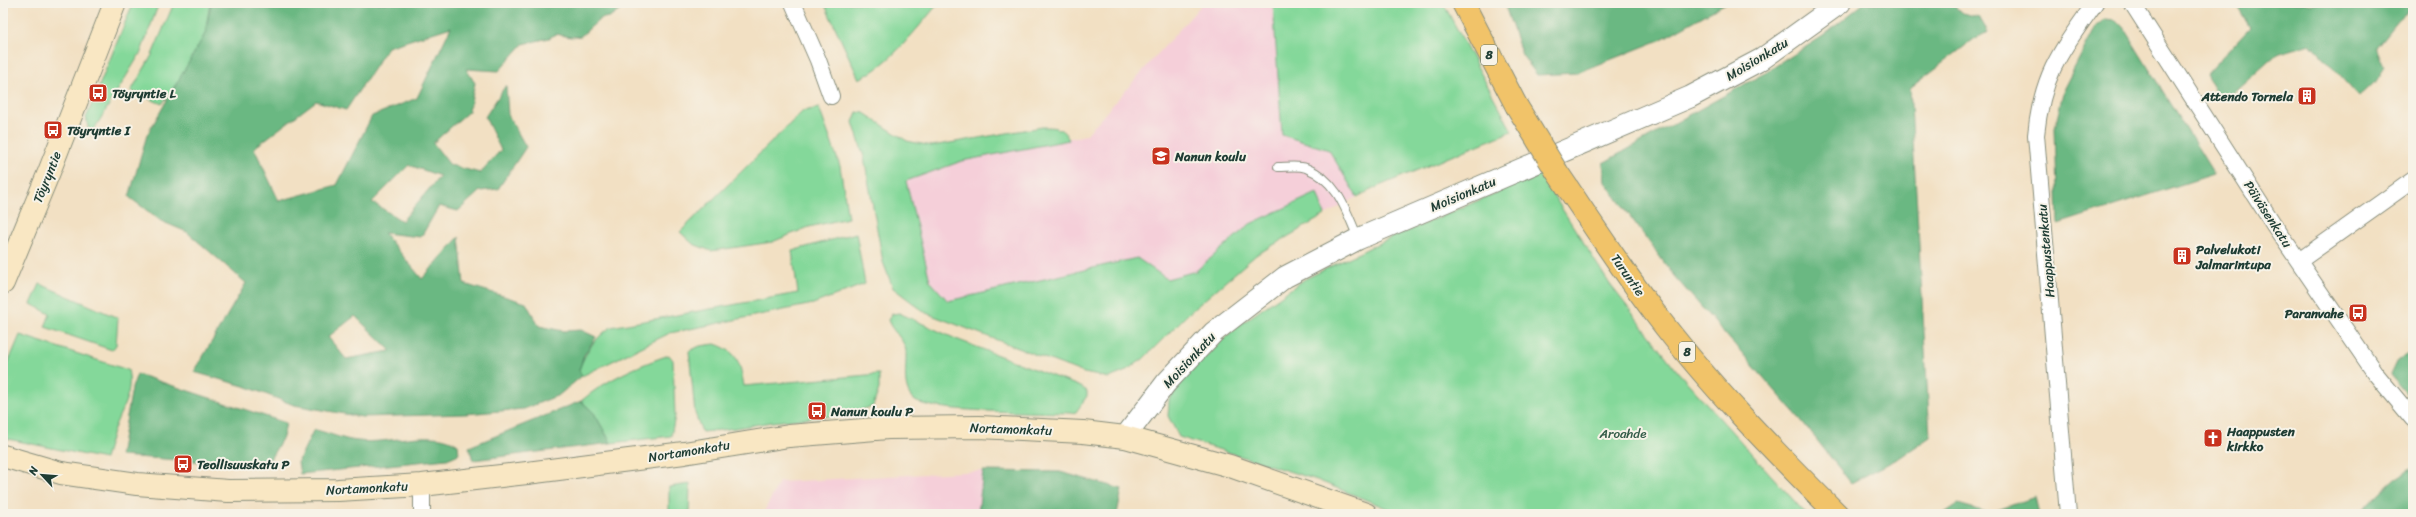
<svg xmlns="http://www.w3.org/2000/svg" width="2416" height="517" viewBox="0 0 2416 517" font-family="Sriracha,sans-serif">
  <rect width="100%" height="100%" fill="#f7f3e8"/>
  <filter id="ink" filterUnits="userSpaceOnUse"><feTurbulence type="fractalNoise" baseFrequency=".025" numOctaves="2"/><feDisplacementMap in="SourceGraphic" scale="8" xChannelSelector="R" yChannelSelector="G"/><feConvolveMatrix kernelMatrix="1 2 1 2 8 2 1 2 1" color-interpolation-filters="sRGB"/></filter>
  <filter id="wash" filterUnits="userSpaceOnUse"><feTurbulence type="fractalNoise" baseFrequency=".012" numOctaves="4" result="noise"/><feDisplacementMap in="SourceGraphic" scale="16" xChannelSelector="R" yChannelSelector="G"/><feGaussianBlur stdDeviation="0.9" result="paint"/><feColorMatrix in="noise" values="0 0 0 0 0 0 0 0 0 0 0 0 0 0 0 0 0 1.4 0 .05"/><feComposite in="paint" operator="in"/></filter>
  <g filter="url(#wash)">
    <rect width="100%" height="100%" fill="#f2e0c3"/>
    <path fill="#f5cfd9" d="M1203,3H1273L1282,135L1329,150L1357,197L1325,215L1317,193L1250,224L1196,271L1167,279L1137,258L948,301L930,281L906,181L962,161L1086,135Z
      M983,471L978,514H763L779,482Z"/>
    <path fill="#84d89a" stroke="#528a67" d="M133,3H159L141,52L90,136L86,118Z
      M174,3H210L205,34L183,74L162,104L131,91L152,55Z
      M824,3H939C916,29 891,64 859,79Z
      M1273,3H1443L1512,131L1379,186L1357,197L1329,150L1282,135Z
      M819,108L840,166L848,218L809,227L772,242L711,251L693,244L680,232L803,111Z
      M857,112L864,113L907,141L932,146L1042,127C1055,127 1063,127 1069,140L962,161L906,181L930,281L948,301L1137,258L1167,279L1196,271L1250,224L1317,193L1325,215L1256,255L1189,313L1143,359L1124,372L1109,378L1084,373L926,313L893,288L883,262L864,157L853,122Z
      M1540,174L1609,283L1678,372L1806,514H1401L1317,480L1179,437L1168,416L1169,399L1193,368L1238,326L1305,279L1375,245Z
      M856,233L865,284L813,304L670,333L582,376L579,370C586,351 594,339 611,327L798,293L792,251Z
      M40,284L118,318L116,345L112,350L45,327L50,314L31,304Z
      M899,313L956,339L1081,387L1087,391V396L1076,412L1071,413C1045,412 929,413 914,400C901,389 907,366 906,351C904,338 892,332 888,320L892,314Z
      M20,335L128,370C133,392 123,406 115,426C111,437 108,448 105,459L3,438V375Z
      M715,344C739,352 740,364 744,386L879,374V389L873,406C841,418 806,418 772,422C748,426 726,430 702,432L695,413L689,351L700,346Z
      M669,355L673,360L675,416L671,436L611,443L594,413L581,401C607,379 637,366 669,355Z
      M690,484L689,514H669V487Z"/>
    <path fill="#6bb882" stroke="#457a5b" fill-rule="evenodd" d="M211,3H630L612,16L600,19L581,36L571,37L556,34L549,38L523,44L499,71L466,69L475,83L469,111L433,143L450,165L480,173L501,150L485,117L506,85L508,115L526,147L498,189L480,191L458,211L439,206L421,237L384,233L422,279L459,237L464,284L526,303L539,326L563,331L581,330L596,337L584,355L579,370L582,376L559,395L524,409L465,414L362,417L294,405L247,387L194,372L246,283L187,232L161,221L129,197L147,135L205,34ZM451,27L417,98L372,116L337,185L279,201L254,148L316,101L346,110L388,47ZM409,165L440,176L402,221L372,202ZM355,316L390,350V351L346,359L328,337Z
      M1504,3H1726L1660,40L1577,73L1537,75L1522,55Z
      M1864,3H1951L1962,13L1979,17L1988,32L1974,39L1910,88L1930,437L1899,458L1851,483L1801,420L1674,276L1605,182L1603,163L1763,74L1823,36Z
      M2236,3H2413V7L2397,21L2376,47L2384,67L2374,83L2359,97L2311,44L2277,54L2231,95L2217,94L2206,75L2250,28Z
      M2105,19L2116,20L2123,27L2214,174L2058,224L2055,128L2064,88L2096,26Z
      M2408,354L2413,357V401L2390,375L2397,360Z
      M137,374L286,423L283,437L266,466L120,456L132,388Z
      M581,401L594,413L611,443L473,460L469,447Z
      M316,430C329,433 344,440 358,441C387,445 434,427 458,445L459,454L447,459L300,474L298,462L313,431Z
      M2412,468L2413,514H2358L2395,479Z
      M983,471L1060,472L1122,489L1117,514H978Z
      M2035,497L2039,514H1943L1958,504L1989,513Z"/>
  </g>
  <g filter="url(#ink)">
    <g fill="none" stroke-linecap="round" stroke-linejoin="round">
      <defs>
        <path id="service" d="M1278,167C1286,167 1299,165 1306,168C1337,180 1346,210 1358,238"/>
        <path id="minor" d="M793,3L818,60L831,96
          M2132,3L2274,225L2375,373L2413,419
          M2299,261L2413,180
          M422,514V485
          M2068,514L2036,135C2042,74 2061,51 2095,3"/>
        <path id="tertiary" d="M1125,437L1166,383L1214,332L1285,277L1358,239L1690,97L1762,59L1840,3"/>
        <path id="secondary" d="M3,283L49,172L115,3
          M3,456L61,473L137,484L228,491L338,490L422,485L527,473L684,453L789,436L888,428L979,427L1083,432L1125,437L1230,466L1366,514"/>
        <path id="trunk" d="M1463,3L1516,105
          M1557,172C1589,219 1620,267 1654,312C1708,384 1773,450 1837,514"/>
      </defs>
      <use href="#service" stroke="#888e7c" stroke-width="10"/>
      <use href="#minor" stroke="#888e7c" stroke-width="18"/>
      <use href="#tertiary" stroke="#888e7c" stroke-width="23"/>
      <use href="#secondary" stroke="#888e7c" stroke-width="24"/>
      <use href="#trunk" stroke="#888e7c" stroke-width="24"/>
      <use href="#service" stroke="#fff" stroke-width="8"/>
      <use href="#minor" stroke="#fff" stroke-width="16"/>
      <use href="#tertiary" stroke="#fff" stroke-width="21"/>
      <use href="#secondary" stroke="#f9e7c3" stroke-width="22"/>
      <use href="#trunk" stroke="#f1c369" stroke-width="22"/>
      <defs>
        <path id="trunk-bridge" d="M1516,105L1557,172"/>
      </defs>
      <use href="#trunk-bridge" stroke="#888e7c" stroke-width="24" stroke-linecap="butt"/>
      <use href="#trunk-bridge" stroke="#f1c369" stroke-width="22"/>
    </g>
  </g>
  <defs>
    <symbol id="bus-square" viewBox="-11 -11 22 22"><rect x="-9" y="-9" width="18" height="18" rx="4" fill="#c8321e" stroke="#f7f3e8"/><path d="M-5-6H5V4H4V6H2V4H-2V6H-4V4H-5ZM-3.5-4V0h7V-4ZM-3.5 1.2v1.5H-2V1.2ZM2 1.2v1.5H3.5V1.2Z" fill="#fff"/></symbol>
    <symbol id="building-square" viewBox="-11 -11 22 22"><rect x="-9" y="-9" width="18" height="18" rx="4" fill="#c8321e" stroke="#f7f3e8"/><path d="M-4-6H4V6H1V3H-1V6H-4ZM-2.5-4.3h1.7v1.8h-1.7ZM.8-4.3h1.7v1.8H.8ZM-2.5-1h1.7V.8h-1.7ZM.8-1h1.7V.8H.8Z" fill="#fff"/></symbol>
    <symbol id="school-square" viewBox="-11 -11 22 22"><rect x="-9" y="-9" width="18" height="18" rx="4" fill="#c8321e" stroke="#f7f3e8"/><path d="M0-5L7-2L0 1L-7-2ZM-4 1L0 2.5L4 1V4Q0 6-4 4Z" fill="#fff"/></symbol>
    <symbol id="church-square" viewBox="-11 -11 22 22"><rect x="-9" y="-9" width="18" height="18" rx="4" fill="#c8321e" stroke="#f7f3e8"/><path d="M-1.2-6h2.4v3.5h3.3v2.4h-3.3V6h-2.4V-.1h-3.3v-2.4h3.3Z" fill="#fff"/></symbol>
  </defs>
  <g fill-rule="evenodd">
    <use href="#bus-square" x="87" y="82" width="22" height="22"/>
    <use href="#building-square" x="2296" y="85" width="22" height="22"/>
    <use href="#bus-square" x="42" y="119" width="22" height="22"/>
    <use href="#school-square" x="1150" y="145" width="22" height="22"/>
    <use href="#building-square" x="2171" y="245" width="22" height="22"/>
    <use href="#bus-square" x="2347" y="302" width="22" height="22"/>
    <use href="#bus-square" x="806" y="400" width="22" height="22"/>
    <use href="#church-square" x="2202" y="427" width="22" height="22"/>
    <use href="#bus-square" x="172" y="453" width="22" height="22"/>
  </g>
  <g text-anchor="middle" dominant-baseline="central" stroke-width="4" stroke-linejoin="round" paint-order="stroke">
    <g fill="#f7f3e8" stroke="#60746a" stroke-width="1">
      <rect x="1481" y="45" width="16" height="20" rx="3"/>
      <rect x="1679" y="342" width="16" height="20" rx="3"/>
    </g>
    <g font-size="12" font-weight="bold" fill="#1f3d34">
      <text x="1489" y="55">8</text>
      <text x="1687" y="352">8</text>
    </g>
    <g font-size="13" fill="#1f3d34" stroke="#f7f3e8">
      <text transform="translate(1757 59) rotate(-31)">Moisionkatu</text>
      <text transform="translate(47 177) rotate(-68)">Töyryntie</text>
      <text transform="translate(1463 194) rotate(-23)">Moisionkatu</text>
      <text transform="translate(2268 214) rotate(57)">Päiväsenkatu</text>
      <text transform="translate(2046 251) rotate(-95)">Haappustenkatu</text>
      <text transform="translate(1628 275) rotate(55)">Turuntie</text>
      <text transform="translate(1189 360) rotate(-47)">Moisionkatu</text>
      <text transform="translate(1011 429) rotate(2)">Nortamonkatu</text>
      <text transform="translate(689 451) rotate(-9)">Nortamonkatu</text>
      <text transform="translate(367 488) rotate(-3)">Nortamonkatu</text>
    </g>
    <g font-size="13" font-weight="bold" fill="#1f3d34" stroke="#f7f3e8" text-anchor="start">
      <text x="112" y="93">Töyryntie L</text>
      <text x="2293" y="96" text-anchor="end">Attendo Tornela</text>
      <text x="67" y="130">Töyryntie I</text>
      <text x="1175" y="156">Nanun koulu</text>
      <text x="2196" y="249">Palvelukoti<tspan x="2196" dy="15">Jalmarintupa</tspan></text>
      <text x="2344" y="313" text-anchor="end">Paranvahe</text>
      <text x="831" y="411">Nanun koulu P</text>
      <text x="2227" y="431">Haappusten<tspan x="2227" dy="15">kirkko</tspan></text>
      <text x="197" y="464">Teollisuuskatu P</text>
    </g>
    <g font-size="13" fill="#335c48" stroke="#f7f3e8">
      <text x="1623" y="433">Aroahde</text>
    </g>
  </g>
  <rect width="2416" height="517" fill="none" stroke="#f7f3e8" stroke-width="16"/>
  <g transform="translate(42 475) rotate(296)" stroke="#f7f3e8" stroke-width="3" paint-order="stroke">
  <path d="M0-3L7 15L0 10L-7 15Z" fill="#1f3d34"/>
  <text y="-6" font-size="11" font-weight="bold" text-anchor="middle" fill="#1f3d34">N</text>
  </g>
</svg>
